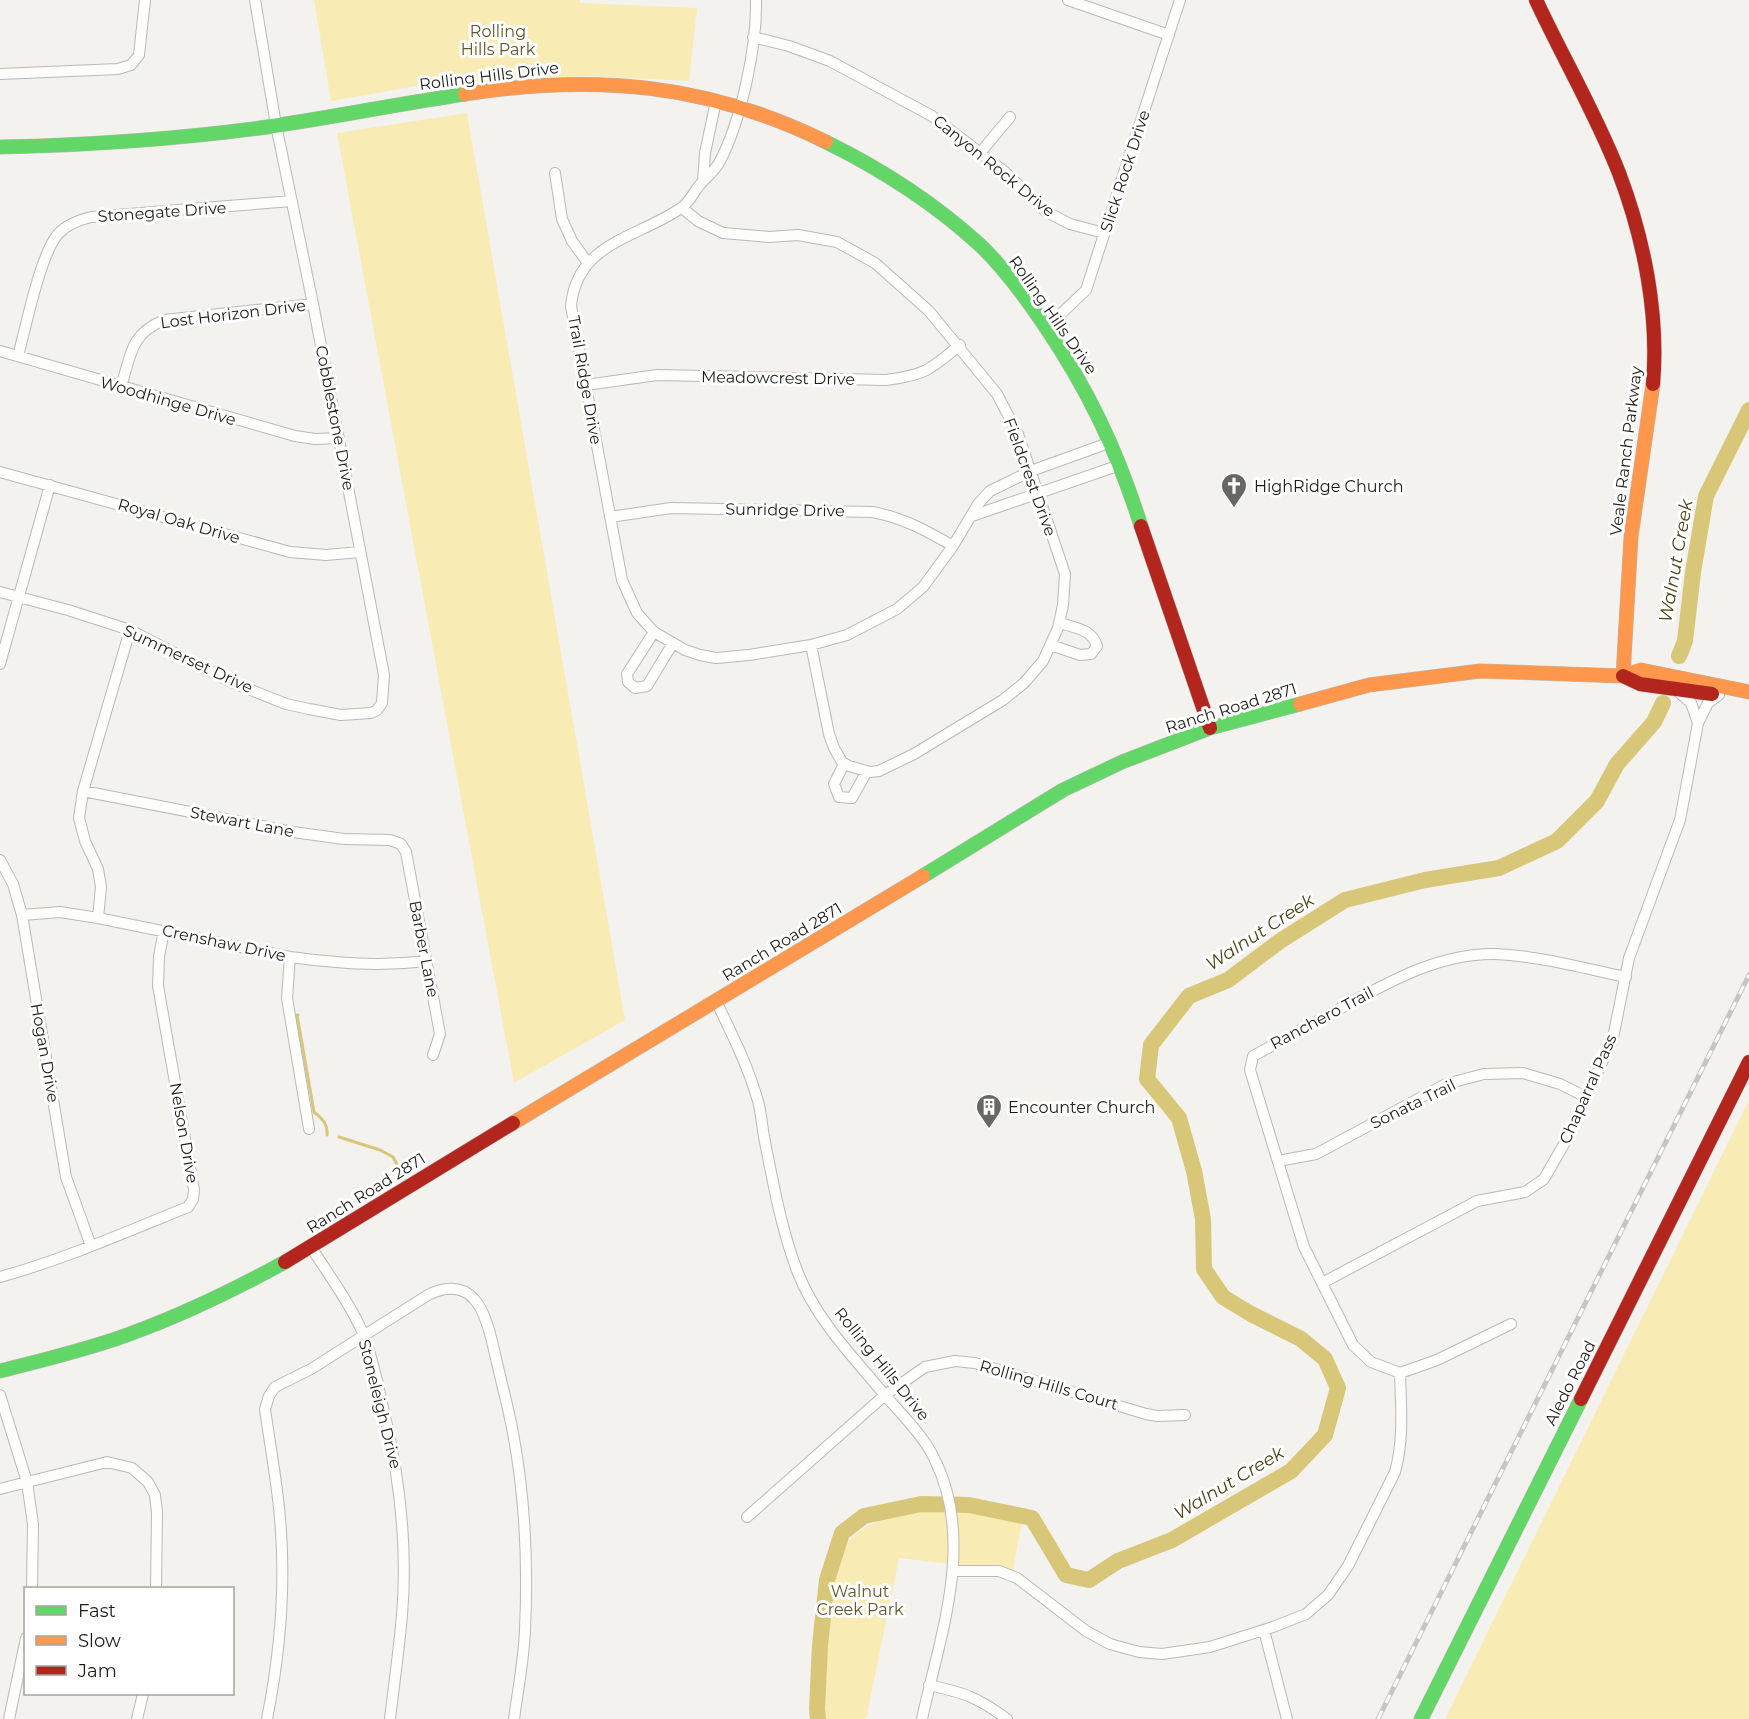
<svg xmlns="http://www.w3.org/2000/svg" width="1749" height="1719" viewBox="0 0 1749 1719" font-family="Montserrat,sans-serif">
  <rect width="100%" height="100%" fill="#f3f2ee"/>
  <path fill="#f8ebb4" d="M314,0H580V3L697,8L689,81L590,76L463,83L462,78L331,101Z
    M467,113L625,1020L514,1083L337,133Z
    M1749,1100V1719H1445Z
    M920,1510L995,1515L1022,1520L1013,1571L899,1558L866,1719H825C824,1703 826,1688 826,1673C827,1633 825,1574 849,1541C862,1523 899,1514 920,1510Z"/>
  <g fill="none" stroke-linecap="round" stroke-linejoin="round">
    <path stroke="#d8c679" stroke-width="3" d="M298,1015H297L314,1112C322,1119 328,1123 327,1135
      M339,1137L380,1150L393,1157L400,1170"/>
    <path stroke="#d8c679" stroke-width="16" d="M1679,656L1685,641L1693,572L1706,496L1749,410
      M818,1719L817,1709L820,1645L827,1580L842,1533L864,1516L921,1504L969,1505L1032,1518L1066,1575L1089,1580L1118,1561L1172,1540L1291,1471L1325,1435L1338,1388L1325,1359L1301,1339L1251,1314L1223,1297L1204,1269L1203,1219L1194,1171L1179,1118L1147,1079L1151,1045L1189,996L1228,980L1280,941L1345,900L1425,880L1499,868L1557,841L1597,801L1617,764L1654,722L1663,703"/>
    <defs>
      <path id="street" d="M756,0C757,47 741,122 719,163C714,172 704,179 698,187C693,194 688,204 681,208C638,238 577,242 571,306L622,580L637,613L654,632L685,650L700,655L716,658L749,655L811,645L847,635L897,609L923,587L953,546L978,504L990,491L1031,471L1111,442
        M1068,0L1169,35
        M753,37L789,46L830,61L932,116L1005,172L1045,211L1070,224L1104,233
        M0,74L118,69L131,65L139,55L145,0
        M980,153L1010,117
        M555,173L562,219L572,241L588,263
        M703,181L705,153L716,101
        M682,208L698,221L723,233L769,237L798,235L837,242L875,263L929,311L997,394L1018,434L1065,574L1063,605L1058,628L1043,661L1024,683L1003,700L914,754L879,771L870,772L849,766L842,762L834,748L829,734L811,645
        M1046,328L1086,290L1180,0
        M0,351L295,436L315,439L339,438
        M18,356C26,327 40,255 58,234C66,225 79,220 91,217L292,201
        M586,385L657,375L886,380C925,375 930,370 960,345
        M121,387C131,355 130,334 164,320L313,304
        M0,472L290,552L326,555L360,552
        M972,516L1120,465
        M610,517L671,508L872,512C902,517 927,531 953,546
        M0,592L68,610L130,630L231,682L286,704L309,709L341,715L371,713L377,710L382,703L384,675L313,304L276,125L255,0
        M654,632L627,674L628,682L635,688L647,686L673,643
        M1051,645L1080,655L1091,654L1097,646C1092,629 1075,628 1060,623
        M0,664L50,485
        M1676,690L1691,703L1698,723
        M844,764L834,784L839,797L852,798L867,771
        M83,791L293,832L344,839L390,840L401,844L406,852L440,1034L433,1055
        M0,860L13,884L22,915L66,1177L91,1246
        M22,915L60,912L98,918L290,957C338,963 378,967 426,961
        M98,918L101,887L98,869L85,841L79,818L83,791L130,630
        M290,957L287,998L309,1129
        M716,1001C732,1034 748,1066 758,1101C761,1112 762,1125 764,1137C773,1182 781,1229 798,1273C816,1319 853,1357 884,1394C901,1414 923,1435 934,1458C976,1541 940,1635 922,1719
        M1278,1161L1316,1154L1446,1084L1484,1074L1523,1073L1560,1084L1586,1097
        M311,1247C328,1274 348,1300 361,1329C371,1351 377,1379 382,1403C399,1472 408,1544 402,1615C399,1650 394,1684 390,1719
        M0,1277C65,1259 126,1232 188,1207L193,1199L194,1190L158,986L159,956L164,931
        M1322,1283L1477,1201L1525,1192L1544,1179L1568,1137L1613,1038L1629,958L1680,820L1698,723L1708,703L1719,695
        M1511,1324L1437,1360L1400,1373L1371,1362L1353,1345L1304,1247L1250,1070L1253,1056C1283,1040 1312,1024 1341,1008C1389,982 1439,953 1495,954C1539,956 1583,968 1626,977
        M0,1395L27,1482L33,1524L32,1588
        M0,1489L107,1462L132,1468L148,1482L155,1495L157,1512L156,1588
        M747,1517L885,1395L925,1367L955,1361L975,1363L1146,1414L1157,1416L1185,1415
        M953,1571H999L1017,1578L1086,1631L1110,1644L1139,1652L1162,1654L1210,1647L1273,1627L1306,1614L1328,1595L1348,1566L1395,1472C1404,1440 1401,1406 1400,1373
        M1264,1630L1287,1719
        M929,1685C965,1693 977,1697 1007,1719
        M9,1719L26,1638
        M137,1719L143,1694
        M267,1719C280,1654 286,1585 280,1518C277,1482 270,1445 265,1409L269,1396L275,1387L311,1369L428,1295C443,1287 462,1285 474,1299C488,1314 493,1347 498,1367C503,1389 509,1411 513,1433C525,1497 528,1564 525,1629C524,1659 518,1689 514,1719"/>
      <path id="fast" d="M826,142C881,169 934,203 980,245C1004,268 1024,295 1043,323C1088,389 1117,450 1141,526
        M0,147C90,145 179,139 267,127C333,117 399,104 465,94
        M923,876L1063,790L1122,762L1210,728L1300,704
        M0,1371C43,1360 86,1350 127,1335C182,1315 234,1290 285,1262
        M1421,1719L1581,1399"/>
      <path id="slow" d="M465,94C594,74 707,83 826,142
        M1623,676L1631,537L1653,384
        M1300,704L1369,685L1480,671L1623,676L1641,670L1749,692
        M513,1123L923,876"/>
      <path id="jam" d="M1536,0C1563,58 1596,114 1619,173C1644,239 1659,314 1653,384
        M1141,526L1210,728
        M1623,676L1640,684L1712,694
        M285,1262L513,1123
        M1581,1399L1749,1062"/>
    </defs>
    <use href="#street" stroke="#bab9b6" stroke-width="12"/>
    <use href="#fast" stroke="#bab9b6" stroke-width="15"/>
    <use href="#slow" stroke="#bab9b6" stroke-width="15"/>
    <use href="#jam" stroke="#bab9b6" stroke-width="15"/>
    <use href="#street" stroke="#fdfdfc" stroke-width="10"/>
    <use href="#fast" stroke="#63d668" stroke-width="14"/>
    <use href="#slow" stroke="#ff974d" stroke-width="14"/>
    <use href="#jam" stroke="#b3261e" stroke-width="14"/>
    <defs>
      <path id="rail" d="M1378,1719L1749,975"/>
    </defs>
    <use href="#rail" stroke="#c5c5c4" stroke-width="5"/>
    <use href="#rail" stroke="#fff" stroke-width="3" stroke-dasharray="9" stroke-linecap="butt"/>
  </g>
  <defs>
    <symbol id="church-pin" viewBox="-11 -11 22 30"><path d="M0 17L-7.5 6A9.5 9.5 0 1 1 7.5 6Z" fill="#676764" stroke="#fff"/><path d="M-1.2-6h2.4v3.5h3.3v2.4h-3.3V6h-2.4V-.1h-3.3v-2.4h3.3Z" fill="#fff"/></symbol>
    <symbol id="building-pin" viewBox="-11 -11 22 30"><path d="M0 17L-7.5 6A9.5 9.5 0 1 1 7.5 6Z" fill="#676764" stroke="#fff"/><path d="M-4-6H4V6H1V3H-1V6H-4ZM-2.5-4.3h1.7v1.8h-1.7ZM.8-4.3h1.7v1.8H.8ZM-2.5-1h1.7V.8h-1.7ZM.8-1h1.7V.8H.8Z" fill="#fff"/></symbol>
  </defs>
  <g fill-rule="evenodd">
    <use href="#church-pin" x="1219" y="471" width="30" height="40"/>
    <use href="#building-pin" x="974" y="1092" width="30" height="40"/>
  </g>
  <g text-anchor="middle" dominant-baseline="central" stroke-width="6" stroke-linejoin="round" paint-order="stroke">
    <g font-size="16" fill="#60552a" stroke="#fff">
      <text x="498" y="31">Rolling<tspan x="498" dy="18">Hills Park</tspan></text>
      <text x="860" y="1591">Walnut<tspan x="860" dy="18">Creek Park</tspan></text>
    </g>
    <g font-size="16" fill="#1c1c19" stroke="#fff">
      <text transform="translate(489 76) rotate(-7)">Rolling Hills Drive</text>
      <text transform="translate(994 166) rotate(39)">Canyon Rock Drive</text>
      <text transform="translate(1125 171) rotate(-72)">Slick Rock Drive</text>
      <text transform="translate(162 212) rotate(-4)">Stonegate Drive</text>
      <text transform="translate(233 314) rotate(-7)">Lost Horizon Drive</text>
      <text transform="translate(1053 315) rotate(55)">Rolling Hills Drive</text>
      <text transform="translate(778 378) rotate(1)">Meadowcrest Drive</text>
      <text transform="translate(585 380) rotate(80)">Trail Ridge Drive</text>
      <text transform="translate(168 401) rotate(16)">Woodhinge Drive</text>
      <text transform="translate(335 418) rotate(79)">Cobblestone Drive</text>
      <text transform="translate(1626 451) rotate(-83)">Veale Ranch Parkway</text>
      <text transform="translate(1030 477) rotate(70)">Fieldcrest Drive</text>
      <text transform="translate(785 510) rotate(1)">Sunridge Drive</text>
      <text transform="translate(179 521) rotate(16)">Royal Oak Drive</text>
      <text transform="translate(188 659) rotate(25)">Summerset Drive</text>
      <text transform="translate(1231 708) rotate(-17)">Ranch Road 2871</text>
      <text transform="translate(242 822) rotate(11)">Stewart Lane</text>
      <text transform="translate(782 942) rotate(-31)">Ranch Road 2871</text>
      <text transform="translate(224 943) rotate(12)">Crenshaw Drive</text>
      <text transform="translate(424 949) rotate(79)">Barber Lane</text>
      <text transform="translate(1322 1018) rotate(-28)">Ranchero Trail</text>
      <text transform="translate(45 1053) rotate(80)">Hogan Drive</text>
      <text transform="translate(1588 1089) rotate(-66)">Chaparral Pass</text>
      <text transform="translate(1413 1104) rotate(-26)">Sonata Trail</text>
      <text transform="translate(184 1133) rotate(80)">Nelson Drive</text>
      <text transform="translate(366 1193) rotate(-32)">Ranch Road 2871</text>
      <text transform="translate(882 1364) rotate(51)">Rolling Hills Drive</text>
      <text transform="translate(1570 1383) rotate(-63)">Aledo Road</text>
      <text transform="translate(1049 1385) rotate(16)">Rolling Hills Court</text>
      <text transform="translate(380 1404) rotate(76)">Stoneleigh Drive</text>
    </g>
    <g font-size="16" fill="#1c1c19" stroke="#fff" text-anchor="start">
      <text x="1254" y="486">HighRidge Church</text>
      <text x="1008" y="1107">Encounter Church</text>
    </g>
    <g font-size="18" font-style="italic" fill="#4d4216" stroke="#fff">
      <text transform="translate(1676 561) rotate(-80)">Walnut Creek</text>
      <text transform="translate(1260 932) rotate(-33)">Walnut Creek</text>
      <text transform="translate(1229 1483) rotate(-31)">Walnut Creek</text>
    </g>
  </g>
  <rect x="24" y="1587" width="210" height="108" fill="#ffffff" stroke="#a4a4a3" stroke-width="1.5"/>
  <rect x="36" y="1606" width="30" height="9" fill="#63d668" stroke="#a4a4a3" stroke-width="1.5"/>
  <text x="78" y="1617" font-size="18" fill="#1c1c19">Fast</text>
  <rect x="36" y="1636" width="30" height="9" fill="#ff974d" stroke="#a4a4a3" stroke-width="1.5"/>
  <text x="78" y="1647" font-size="18" fill="#1c1c19">Slow</text>
  <rect x="36" y="1666" width="30" height="9" fill="#b3261e" stroke="#a4a4a3" stroke-width="1.5"/>
  <text x="78" y="1677" font-size="18" fill="#1c1c19">Jam</text>
</svg>
